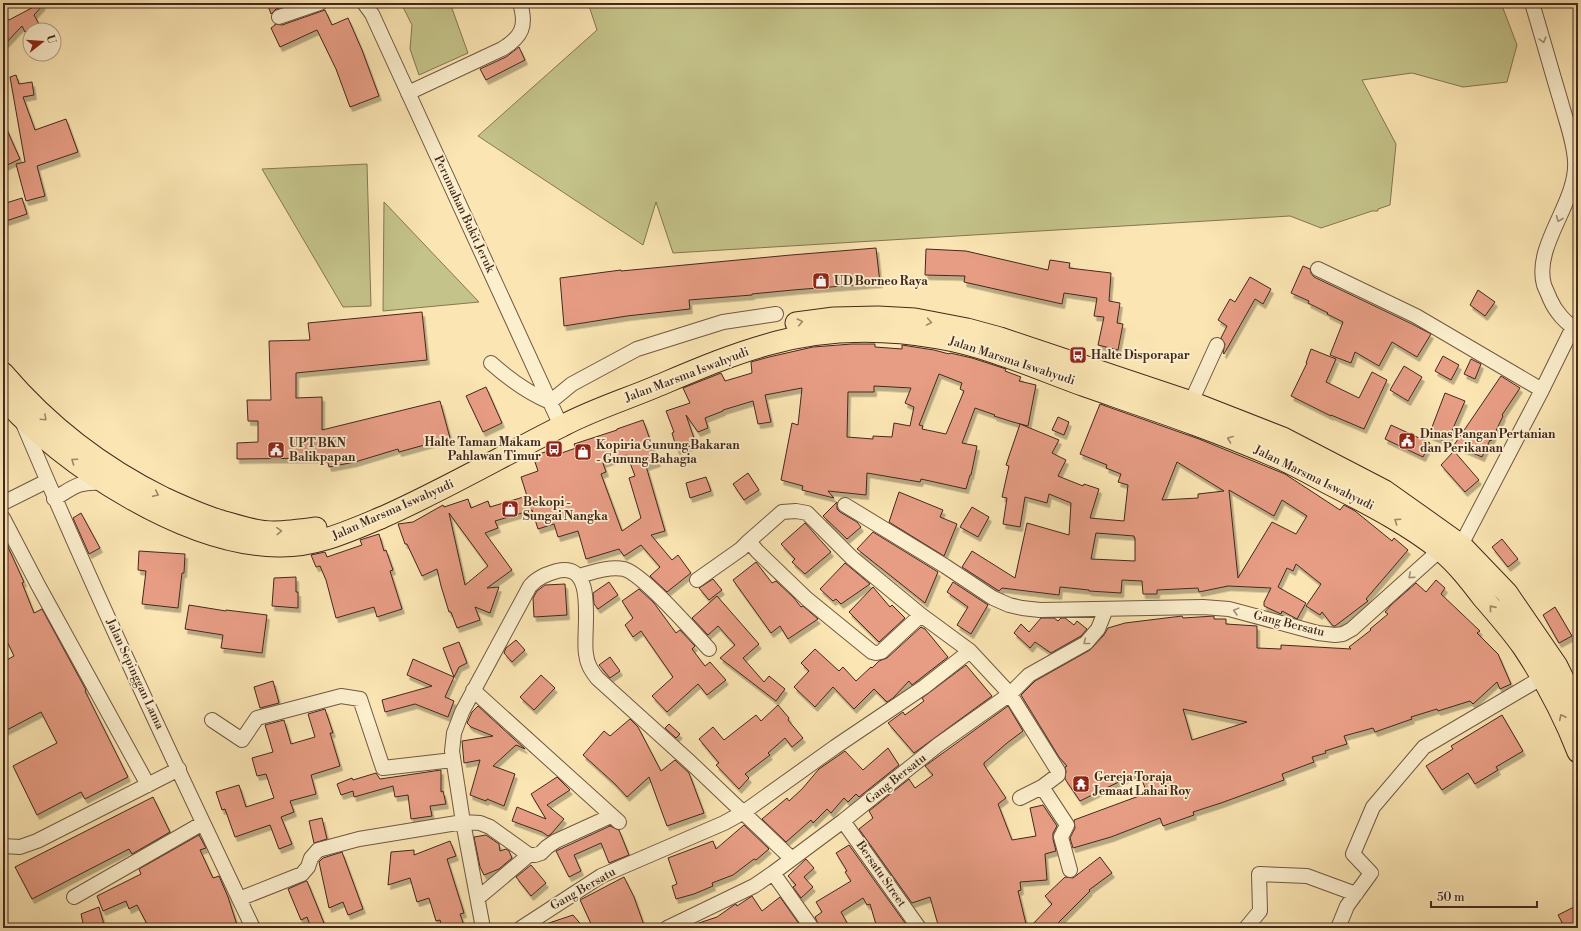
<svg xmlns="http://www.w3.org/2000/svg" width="1581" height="931" viewBox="0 0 1581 931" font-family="'Libre Bodoni',serif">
  <defs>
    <filter id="shadow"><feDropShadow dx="2.5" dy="4.5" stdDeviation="0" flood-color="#0004"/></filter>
  </defs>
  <rect width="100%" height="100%" fill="#fbe6b3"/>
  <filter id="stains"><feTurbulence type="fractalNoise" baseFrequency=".005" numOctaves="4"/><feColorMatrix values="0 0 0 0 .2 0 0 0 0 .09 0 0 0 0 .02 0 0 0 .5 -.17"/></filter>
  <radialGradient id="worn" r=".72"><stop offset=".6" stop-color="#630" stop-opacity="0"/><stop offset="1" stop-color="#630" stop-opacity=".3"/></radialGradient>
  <path fill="#c4c389" stroke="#847654" d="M401,3H450L468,53L419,75L410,49L412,25Z
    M588,3H1501L1517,45L1507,82L1463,87L1412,73L1362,80L1396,144L1390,205L1378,209V211H1372L1321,228L1290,216L673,253L656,202L643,245L478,136L597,30Z
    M367,164L371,306L343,307L262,169Z
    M384,202L479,302L383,311Z"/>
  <path fill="#e79d84" stroke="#43281e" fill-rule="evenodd" filter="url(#shadow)" d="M41,3L43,5L34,15L39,24L25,32L22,26L3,46V14L9,20Z
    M267,3H284L285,6L276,9L271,14Z
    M325,10L332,25L348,18L362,50L379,96L350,107L336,69L317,30L280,47L271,28L275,25V24L282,25Z
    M519,47L525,60L486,80L480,69L506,57Z
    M16,75L19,84L32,82L34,95L23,97L35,130L66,119L78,152L37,166L45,196L26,201L16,164L25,162L10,77Z
    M3,121L20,159L3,167Z
    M22,198L27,214L3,222V204Z
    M876,248L880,283L793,290L752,294V295L689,300L690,309L627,316L564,326L560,278L621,270V271L791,255Z
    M926,249L966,251L1048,270L1050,260L1070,263L1069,268L1111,273L1109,301L1120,303L1117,323L1123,324L1118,350L1098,345L1104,317L1094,316L1097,298L1064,293L1062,304L964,282L965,276L925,275Z
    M1303,266L1310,269L1311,273L1314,277L1412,324L1431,334L1417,357L1392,342L1379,366L1355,352L1351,363L1330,355L1343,322L1327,314L1328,313L1308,303L1309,301L1291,293Z
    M1250,277L1271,289L1263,304L1255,299L1224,354L1223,353L1225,344L1221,338L1227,326L1218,320L1230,299L1235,302Z
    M1478,290L1495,302L1485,316L1470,305Z
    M422,312L427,360L296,373V398L322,397V430L440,401L450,438L399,452L398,449L355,462L329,467L327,458L237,459V443L258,442V421H248L247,400H271L269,341L310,340L308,323Z
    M852,344H875V347L902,349V345L934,350L949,354L950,353L972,358L1006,369L1005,371L1021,377L1019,381L1036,385L1028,426L1013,422L994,416L995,415L975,408L962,443L977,446L971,475H970L966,489L921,479L920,482L867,473L866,495L828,491L834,498L802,490L803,486L781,480L792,423L798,425L802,388L765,395L771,422L758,424L753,401L723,410V411L705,418L708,428L698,432L686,415L696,444L677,450L672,433L674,432L666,411L690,403L683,388L721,373L725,381L752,373L751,362L769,357L813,347ZM939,374L962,383L960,389L964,391L946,434L922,429L923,426L919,425ZM874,386L911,388L905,403L914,407L910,426L894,423L892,437L873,436V439L847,437L848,392H874Z
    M1311,349L1336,359L1326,382L1359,398L1372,372L1387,380L1364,429L1331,415V416L1291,396L1307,363H1306Z
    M1443,356L1459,365L1451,380L1435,371Z
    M1471,359L1481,364L1475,379L1464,374Z
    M1404,366L1422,377L1408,401L1390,390Z
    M1501,376L1520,388L1502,415L1503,416L1491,441L1490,440L1482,457L1454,445Z
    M486,387L502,423L483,432L466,396Z
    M1445,393L1465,401L1447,442L1429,435Z
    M1100,404L1199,439L1285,474L1340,510L1344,505L1355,511L1392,541L1394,538L1408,550L1366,599L1368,601L1335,626H1333L1322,612L1320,615L1306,606L1321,584L1296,564L1293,571L1287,568L1278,587L1306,603L1297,619L1282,611L1281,614L1264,606V602L1271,588L1228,586L1199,592L1198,588L1157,590V594H1143L1142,581L1122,580L1121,593L1089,591V590L1060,587L1059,595L1002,588L999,591L962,567L972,551L1015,578L1027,523L1069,535L1071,503L1049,494L1047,503L1025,497L1020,527L1003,524L1007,498L1002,497L1009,466L1006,465L1020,424L1059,440L1052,453L1066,460L1058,476L1083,486L1084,484L1099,489L1090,518L1124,521L1128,485L1118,482L1121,474L1106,468L1107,465L1080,454ZM1177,462L1224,491L1198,494V498L1162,500ZM1229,490L1274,516L1282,500L1307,516L1296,534L1272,522L1238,578ZM1096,533L1134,536V538H1135V561L1091,559Z
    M1058,417L1069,422L1064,435L1052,430Z
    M643,420L658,462L646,466L665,531L651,535L672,560L678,555L691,573L667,592L650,576L660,567L641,545L624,556L619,549L586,559L578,531L558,537L554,524L538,529L532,510L495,521L498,528L485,533L512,570L487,588L499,587L490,613L475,607L480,620L457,628L451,612H449L441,586L437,569L422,576L407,544H405L398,524L413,522L443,505L444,507L468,499L471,508L488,501L490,507L527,496L521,477L538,471L533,456L548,451L550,457L576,448L574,444L617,430V429ZM627,455L635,476L629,478L641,518L622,531L601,474L606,472L603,463ZM449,513L488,566L465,585Z
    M1391,425L1430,443L1423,457L1385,439Z
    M1454,451L1479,480L1465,492L1441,465Z
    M748,473L759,490L744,500L733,484Z
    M706,477L711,491L690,498L686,483Z
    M899,492L943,510L940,517L957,524L944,556L889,522Z
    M837,502V509L840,512L857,522L861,527L847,539L823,516Z
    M972,507L989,517L978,537L960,527Z
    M81,513L100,548L89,554L73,518Z
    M805,523L831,552L805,574L792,562L795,559L781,544Z
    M873,532L938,572L925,603L857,549Z
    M379,534L384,551L386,550L393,570L390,571L402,609L377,617L374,607L336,618L326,580L320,566L316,567L311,555L325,552L327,557L362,545L360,540Z
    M3,536L24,582L22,583L34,613L42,609L86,690L85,691L128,777L85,799L81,792L37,815L13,766L57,743L41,712L3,732V662L14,656L3,633Z
    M1502,539L1518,559L1508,567L1492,547Z
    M139,551L185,554L184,573H182L178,608L142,604L146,571L138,570Z
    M756,562L772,583L776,581L794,598L801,607L803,606L818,619L788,639L780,626L771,633L733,580Z
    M845,563L870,584L841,604L836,599L833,601L820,589Z
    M296,577V592H298V608L272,606L274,578Z
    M713,579L722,590L709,600L699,588Z
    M1436,580L1445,588L1441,594L1480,631L1477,633L1498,654L1511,684L1500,689L1497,682L1473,704L1470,701L1438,711L1437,709L1411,717L1412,719L1375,732L1373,728L1344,736L1347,744L1325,751L1326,753L1312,757L1314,762L1282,774L1284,780L1221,803L1193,812L1194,815L1163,826L1160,818L1111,837L1073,848L1070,838L1075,828L1074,820L1147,793L1139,772L1080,801L1065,779L1066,771L1065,767L1067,766L1059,757L1021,695L1035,681L1090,650L1104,635L1108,628L1125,623L1182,616L1183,618L1214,616V619H1226V624L1257,626V648L1281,649V645L1351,649L1349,647L1371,630L1370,629L1388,614L1385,612L1391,605L1416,583L1426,592ZM1183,709L1247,722L1192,740Z
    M609,582L618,595L598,609L594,604L593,593Z
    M953,582L988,605L971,634L957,625L968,607L947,592Z
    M565,584L567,615L534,617L533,598L537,591L545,585Z
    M873,587L890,607L892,605L905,618L879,642L849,612Z
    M639,589L654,603L676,633L680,630L695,646L692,649L705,666L710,662L726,680L707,695L698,684L667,712L652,696L673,677L641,631L633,637L625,625L633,618L622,601Z
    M717,596L759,644L743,658L764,682L769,676L785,689L776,701L720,658L735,645L718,626L708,635L692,618Z
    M189,605L226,611V610L267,615L262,653L221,648L223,635L185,629Z
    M1555,607L1572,636L1559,643L1543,615Z
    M1041,618H1054L1058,621L1061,618H1065L1074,625L1077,621L1087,629L1081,636L1051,653L1035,642L1030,648L1014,633L1021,624L1029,632Z
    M921,627L925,629L948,657L912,685L909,681L893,698L887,702L874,689L854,709L833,687L815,707L794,687L809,671L801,663L815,649L839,671L843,667L856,681L871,667L872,668L879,661L887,658Z
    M516,640L525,650L512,662L504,653L506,648Z
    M459,642L467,663L459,667L454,677L443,648Z
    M610,657L620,671L610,678L599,665Z
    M413,659L454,677L445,697L454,701L448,717L415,704L385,712L382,700L432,686L407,675Z
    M966,665L992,696L914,753L888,723L903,712L905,715L924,701L922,698Z
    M541,675L555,688L534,710L520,697Z
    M273,681L279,703L260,708L254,687Z
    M778,705L789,718L788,720L803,738L792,747L785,738L768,753L770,755L745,774L749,778L739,789L716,765L719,763L699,739L713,727L724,740L756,715L761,721Z
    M478,706L525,749L516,745L493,766L515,774L504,806L487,799L486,801L470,795L480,760L464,763L462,741L493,736L471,727L467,723L472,712Z
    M1008,706L1023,731L1007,743L984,763V765L1006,798L998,804L1012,840L1036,836L1030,808L1043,805L1057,826L1053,833V839L1056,851L1045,854L1047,880L1020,882L1021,890L1018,891L1027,928H939L930,897L912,903L859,829L873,818L869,811L909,779L915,788L933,775L925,766Z
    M325,709L333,733H330L340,766L311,775L316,794L290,801L294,812L281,817L292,844L279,849L270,825L235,837L225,809L222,810L216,792L239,785L246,807L274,798L266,774L257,776L252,758L273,752L265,725L284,720L291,744L315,737L308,714Z
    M1502,715L1523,751L1496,767L1498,770L1475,784L1468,773L1442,790L1426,766L1453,749L1451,746Z
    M630,719L638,727L661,771L675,760L689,773L704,813L667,826L649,777L627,797L615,784L583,755L604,731L610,736Z
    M669,724L680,734L676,738L665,728Z
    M888,748L899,765L859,797L856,794L848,802L844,798L831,813L827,809L813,823L811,820L786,842L762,819L787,798L789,801L802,789L819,769L845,751L863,770Z
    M441,770V792L443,791L446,804L430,806L432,816L411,819L408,795L395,797L393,786L354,797L353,791L341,795L337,784L352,778L353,780L376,773L380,779Z
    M557,777L570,790L547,805L564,819L551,834L548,836L542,832L512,821L517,807L546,819L531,794Z
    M153,797L170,832L132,854L129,849L32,899L15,867Z
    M322,818L327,839L314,843L309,821Z
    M744,825L769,849L756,860L754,859L733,875L712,883L713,886L694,894L676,899L672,886L677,884L668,858L713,841L716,849Z
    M610,826L619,830L629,855L609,863L601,843L574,855L581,871L569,877L556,851Z
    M199,835L206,848L200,850L213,878L219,876L228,897L238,928H149L137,905L129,909L126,901L103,911L97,896L141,874L139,869Z
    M486,835L499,844L500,851L506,849L509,851L512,858L499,869L484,875L480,867L474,837Z
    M450,841L456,856L447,859L464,913L460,914L465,928H442L440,920L436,921L429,898L417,902L410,878L388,885L391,852L414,850V855Z
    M849,845L905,923L907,928H877L870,904L867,905L863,898L841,912L850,928H820L815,917L822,912L816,902L851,881L845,872L847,871L836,853Z
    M342,852L363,909L348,915L343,902L329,908L319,862L323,858Z
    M1100,857L1112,873L1089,890L1090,891L1053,928H1029L1052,904L1045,896L1065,877L1073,878Z
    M806,859L814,868L804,877L813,887L801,898L793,887L796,885L788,876Z
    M531,865L546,883L531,896L516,877Z
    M624,877L634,897L645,928H593L580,900Z
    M306,881H307L326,928H311L307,917L301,920L288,889Z
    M752,896L762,911L780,897L802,928H689L693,925L717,917L734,905L736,904L737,906Z
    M1578,905V928H1565L1558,915Z
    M99,907L105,928H84L81,914Z
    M573,915L584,928H540V926Z"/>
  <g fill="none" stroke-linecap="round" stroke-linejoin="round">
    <defs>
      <path id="minor" d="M364,3L372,14L561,426
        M1532,3C1542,36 1551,69 1561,102C1566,121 1574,141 1575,161C1578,202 1533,245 1544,285C1546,290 1548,294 1550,299C1555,311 1566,324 1578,330
        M279,17L320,3
        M408,93L502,49C522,37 527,26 520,3
        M1318,269L1416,316L1542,390
        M491,363C509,379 528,393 550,402L572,384L637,349L723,322L776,314
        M1191,402L1217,345
        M22,421C94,592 173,760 253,928
        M54,499C74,487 78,481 103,483
        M3,503L47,481
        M845,505L945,566L993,598L1009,605L1022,608L1040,610L1203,607L1229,609L1318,633L1335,635L1343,634L1352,629L1440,550
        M3,518L38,585L148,785
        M749,541L782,512L796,511L807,513L852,558L921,615
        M1461,545L1542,390L1573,327
        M579,576C593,572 610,566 624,569C643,574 693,632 709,649
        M697,580L741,549L749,541L757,551L807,599L872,652L876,653L881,652L921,615L970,651L1010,694L1058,771V775L1042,787L1067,825L1061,837L1070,870
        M473,690L619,822
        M212,720L242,740L257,718L341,696L360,699L383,768L453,760
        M1020,798L1042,787
        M843,821L919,928
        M3,846L20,847L37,841L179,769
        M773,873L812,928
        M74,897L203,823
        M478,898L529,855
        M239,899L302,874L308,867L311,858L318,850L359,839L463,822L480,823L490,827L529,855H535L541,853L547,847L556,841L611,816
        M483,928L463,822L452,751L454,733L462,712L530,586C538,577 547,574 557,571C599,561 582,632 586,654C587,664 591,670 597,678L691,763L792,859
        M521,928L601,876L724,823L744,812L835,747L924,687L970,651
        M667,928L754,886L773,873L843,821L938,745L1010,694L1029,675L1086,643L1098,629L1106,609
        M1246,928L1260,911L1259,874L1307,876L1356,894
        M1338,928L1347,906L1371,873L1353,854L1373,807L1424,747L1543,677"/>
      <path id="highway" d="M796,323L834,318L878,317L915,319L967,329L1000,338L1191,402L1283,438L1385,491L1461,545L1507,593L1557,666L1578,709
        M3,373C49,427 101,467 164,498C182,506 199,514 218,520C236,525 254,532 274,532C288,532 302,530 316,528
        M3,398C64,466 185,545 278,546C316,547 349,531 383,517C444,490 502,456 562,426C592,410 624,400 655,387C691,372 727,356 766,345C821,329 881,328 938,338C987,346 1038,369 1085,386C1148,408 1212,429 1274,456C1296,465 1317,478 1339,489C1374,507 1410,526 1440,550C1457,564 1470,581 1483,598C1497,614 1511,630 1523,647C1545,680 1564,716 1578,752"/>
    </defs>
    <use href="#minor" stroke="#715843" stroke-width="16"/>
    <use href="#highway" stroke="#43281e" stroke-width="23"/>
    <use href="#minor" stroke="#fcefce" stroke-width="14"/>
    <use href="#highway" stroke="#fbe6b3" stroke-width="21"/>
  </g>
  <defs><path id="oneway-chevron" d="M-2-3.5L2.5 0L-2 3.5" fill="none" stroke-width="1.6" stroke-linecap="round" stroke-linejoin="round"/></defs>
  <g stroke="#a08c76">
    <use href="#oneway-chevron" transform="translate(1543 40) rotate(74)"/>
    <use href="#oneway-chevron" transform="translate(1559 219) rotate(112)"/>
    <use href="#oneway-chevron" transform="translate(1411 576) rotate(138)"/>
    <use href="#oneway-chevron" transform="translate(1236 611) rotate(-165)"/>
    <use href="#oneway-chevron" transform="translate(1086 642) rotate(142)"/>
  </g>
  <g stroke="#9f8768">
    <use href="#oneway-chevron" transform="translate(800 322) rotate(-12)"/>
    <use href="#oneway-chevron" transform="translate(929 322) rotate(10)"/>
    <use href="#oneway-chevron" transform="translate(44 418) rotate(43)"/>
    <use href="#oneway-chevron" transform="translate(1230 439) rotate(-159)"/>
    <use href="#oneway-chevron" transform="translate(74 461) rotate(-145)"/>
    <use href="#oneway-chevron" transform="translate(156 494) rotate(25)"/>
    <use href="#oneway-chevron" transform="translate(1397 521) rotate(-146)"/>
    <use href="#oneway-chevron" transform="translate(279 531) rotate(-3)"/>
    <use href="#oneway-chevron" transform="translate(1492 608) rotate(-129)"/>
    <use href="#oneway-chevron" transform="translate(1562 717) rotate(-116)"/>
  </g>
  <defs>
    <symbol id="shop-square" viewBox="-11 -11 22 22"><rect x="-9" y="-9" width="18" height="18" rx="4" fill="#8f2418" stroke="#fcefce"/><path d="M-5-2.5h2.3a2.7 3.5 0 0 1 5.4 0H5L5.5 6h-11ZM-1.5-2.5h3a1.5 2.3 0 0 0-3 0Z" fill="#fff"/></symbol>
    <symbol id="bus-square" viewBox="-11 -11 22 22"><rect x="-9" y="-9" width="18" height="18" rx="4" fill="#8f2418" stroke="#fcefce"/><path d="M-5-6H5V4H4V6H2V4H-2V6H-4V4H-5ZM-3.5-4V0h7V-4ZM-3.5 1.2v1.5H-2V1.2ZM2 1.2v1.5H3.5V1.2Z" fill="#fff"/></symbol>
    <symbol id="civic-square" viewBox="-11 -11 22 22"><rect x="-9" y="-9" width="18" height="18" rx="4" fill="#8f2418" stroke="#fcefce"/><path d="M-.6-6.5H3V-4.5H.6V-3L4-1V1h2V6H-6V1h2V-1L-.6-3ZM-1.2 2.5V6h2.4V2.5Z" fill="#fff"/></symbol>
    <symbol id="temple-square" viewBox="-11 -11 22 22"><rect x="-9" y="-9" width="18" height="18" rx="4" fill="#8f2418" stroke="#fcefce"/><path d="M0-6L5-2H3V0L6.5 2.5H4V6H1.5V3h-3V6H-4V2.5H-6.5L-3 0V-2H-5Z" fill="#fff"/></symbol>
  </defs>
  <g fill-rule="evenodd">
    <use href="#shop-square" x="811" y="271" width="20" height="20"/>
    <use href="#bus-square" x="1068" y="345" width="20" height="20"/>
    <use href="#civic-square" x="1397" y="431" width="20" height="20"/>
    <use href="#bus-square" x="544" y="439" width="20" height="20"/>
    <use href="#civic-square" x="266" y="440" width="20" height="20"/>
    <use href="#shop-square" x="573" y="442" width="20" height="20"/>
    <use href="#shop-square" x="500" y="499" width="20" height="20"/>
    <use href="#temple-square" x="1071" y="774" width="20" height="20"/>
  </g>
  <g text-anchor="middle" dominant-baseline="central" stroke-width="3.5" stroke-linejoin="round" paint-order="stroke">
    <g font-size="12" fill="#43281e" stroke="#fcefce">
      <text transform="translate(464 214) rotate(65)">Perumahan Bukit Jeruk</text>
      <text transform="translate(1012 361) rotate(18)">Jalan Marsma Iswahyudi</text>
      <text transform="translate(687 375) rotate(-21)">Jalan Marsma Iswahyudi</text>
      <text transform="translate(1314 478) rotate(26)">Jalan Marsma Iswahyudi</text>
      <text transform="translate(393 510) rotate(-24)">Jalan Marsma Iswahyudi</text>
      <text transform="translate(1289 624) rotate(14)">Gang Bersatu</text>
      <text transform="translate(135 674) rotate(65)">Jalan Sepinggan Lama</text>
      <text transform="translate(896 779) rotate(-38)">Gang Bersatu</text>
      <text transform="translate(881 874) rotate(55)">Bersatu Street</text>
      <text transform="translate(583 889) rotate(-30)">Gang Bersatu</text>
    </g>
    <g font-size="12" font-weight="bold" fill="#43281e" stroke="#fcefce" text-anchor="start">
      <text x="834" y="281">UD Borneo Raya</text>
      <text x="1091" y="355">Halte Disporapar</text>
      <text x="1420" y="434">Dinas Pangan Pertanian<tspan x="1420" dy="14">dan Perikanan</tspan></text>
      <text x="541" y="442" text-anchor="end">Halte Taman Makam<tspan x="541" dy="14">Pahlawan Timur</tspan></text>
      <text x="289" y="443">UPT BKN<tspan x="289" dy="14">Balikpapan</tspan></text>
      <text x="596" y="445">Kopiria Gunung Bakaran<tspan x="596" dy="14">- Gunung Bahagia</tspan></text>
      <text x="523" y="502">Bekopi -<tspan x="523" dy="14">Sungai Nangka</tspan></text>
      <text x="1094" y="777">Gereja Toraja<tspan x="1094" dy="14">Jemaat Lahai Roy</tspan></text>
    </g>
  </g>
  <rect width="1581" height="931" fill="none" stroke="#fbe6b3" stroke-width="16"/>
  <rect x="4" y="4" width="1573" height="923" fill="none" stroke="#43281e" stroke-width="2"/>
  <rect x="8" y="8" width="1565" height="915" fill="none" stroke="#43281e"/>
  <g transform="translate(42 42) rotate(73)"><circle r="19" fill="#fcefce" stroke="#b29f88"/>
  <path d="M0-3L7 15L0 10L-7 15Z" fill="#8f2418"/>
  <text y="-6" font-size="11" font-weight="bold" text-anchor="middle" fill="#43281e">U</text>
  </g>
  <path d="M1431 901v6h106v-6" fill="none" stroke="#43281e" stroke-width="2"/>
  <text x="1437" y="901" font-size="12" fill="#43281e" stroke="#fcefce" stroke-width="3" paint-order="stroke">50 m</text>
  <rect width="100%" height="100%" filter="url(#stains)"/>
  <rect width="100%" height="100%" fill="url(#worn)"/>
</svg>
